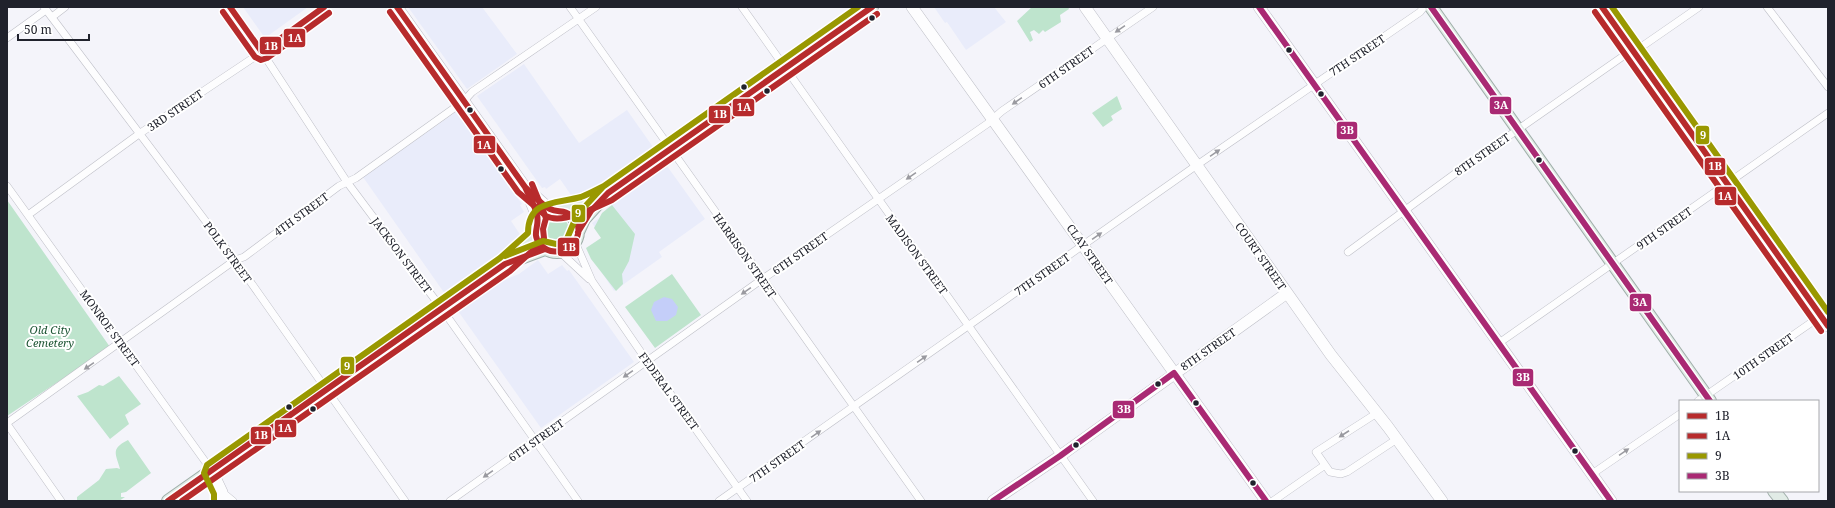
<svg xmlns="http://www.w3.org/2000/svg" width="1835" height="508" viewBox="0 0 1835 508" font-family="'Noto Serif',serif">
  <rect width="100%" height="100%" fill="#f4f4fa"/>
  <path fill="#e9ecfa" d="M243,7H308L265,38Z
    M408,7H482L517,54L467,89Z
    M934,7H994L1006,22L966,50L947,22L945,23Z
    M524,64L579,143L627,110L653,147L587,194L584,191L573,198L560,179L546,189L545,187L542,188L477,96Z
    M456,112L522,204L520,205L524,212L511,221L521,236L517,241L445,294L363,177Z
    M667,166L705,219L659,252L662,257L614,291L591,256L602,238L592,223L608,212L606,209Z
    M538,260L548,274L562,265L567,271L569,270L634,362L541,428L458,311L499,282L519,274Z"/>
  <path fill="#bee4cd" d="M1032,7H1068L1069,9L1060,15L1061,22L1045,32L1043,30L1039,34L1034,30L1030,32L1033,40L1030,42L1017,21Z
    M1117,96L1122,109L1111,116L1113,120L1103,127L1092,113Z
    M7,200L110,347L7,416Z
    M612,205L635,234L629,261L622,274L623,284L616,291L591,259L586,248L601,238L594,228L602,213Z
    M543 230a13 13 0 1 1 26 0a13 13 0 1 1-26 0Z
    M672,274L701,315L655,348L625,307Z
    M119,376L141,404L125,415L129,424L110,439L77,396L88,392L99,385L103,386Z
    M128,440L151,473L126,492L121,493V497H125L119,501H77V497L99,480L106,469L117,468L120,469C116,454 110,449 128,440Z"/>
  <path fill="#c4cef9" d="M664,297L672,299L678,307L676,315L667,321H656L651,310L654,302Z"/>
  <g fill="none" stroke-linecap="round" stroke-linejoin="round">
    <defs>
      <path id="street" d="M44,7L235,260L405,501
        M230,7L262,52L347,182L442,309L578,501
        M570,7L921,501
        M742,7L1093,501
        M1767,7L1828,87
        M52,17L65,7
        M7,38L46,10
        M7,186L212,471
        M28,215L139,134L256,56L324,7
        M575,242L592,281L647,361L747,501
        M560,252L589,279
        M1348,252L1460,170L1632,50L1644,45L1699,7
        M1499,343L1828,113
        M1698,401L1828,311
        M1377,413L1316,452L1330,472L1341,474L1347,472L1397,439
        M7,423L235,260L244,257L339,186L356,178L464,101L472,92L596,7
        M7,424L61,501
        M1592,474L1680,414
        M222,492L233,501
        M450,501L754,285L987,124L1002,111L1153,7
        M719,501L1197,165L1420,12L1424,7
        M1273,501L1325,465"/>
      <path id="secondary" d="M397,7L525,187L551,210
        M912,7L1266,501
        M1085,7L1331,355L1388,427L1442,501
        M1259,7L1611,501
        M1602,7L1828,326
        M526,190L538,219
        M212,471L222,492V501
        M993,501L1060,456L1287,293"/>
      <path id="primary" d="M1431,7L1710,401
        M536 231a21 21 0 1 1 42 0a21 21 0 1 1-42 0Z
        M562,210L585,204L608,193L872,7
        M578,232L584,219L603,198
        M513,261L545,249
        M1774,491L1782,501
        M168,501L505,264L536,237"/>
    </defs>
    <use href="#street" stroke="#bebfc7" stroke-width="8"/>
    <use href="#secondary" stroke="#bebfc7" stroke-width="12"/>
    <use href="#primary" stroke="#9faea9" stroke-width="14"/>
    <use href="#street" stroke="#fdfdfe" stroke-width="7"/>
    <use href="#secondary" stroke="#fdfdfe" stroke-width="11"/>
    <use href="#primary" stroke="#e1ebe6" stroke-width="12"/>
    <defs>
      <path id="bus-1" d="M230,7L262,52L324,7
        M397,7L525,187
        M1602,7L1828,326
        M525,187C533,194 541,205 550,209C558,213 565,209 573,217C592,238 557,265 540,244C531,234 540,226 537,215C535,205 529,196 525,187Z
        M578,232L591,211L608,193L872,7
        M168,501L505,264L545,249"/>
      <path id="bus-2" d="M223,12L255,57L261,60L267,58L329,13
        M390,12L518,192L546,216C562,225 597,207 612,200L877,14
        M1595,12L1821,331
        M182,501L510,271L541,243L544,238L543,229L546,218L532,184"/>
      <path id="bus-3" d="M1612,7L1828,312
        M505,256L543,241L556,244L566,241L577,215L602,188
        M214,501V494L204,473L207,465L500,258L528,233C528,199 557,204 581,197C589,194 596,190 604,186L858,7"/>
      <path id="bus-4" d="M1259,7L1611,501
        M993,501L1060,456L1174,373L1266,501"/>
      <path id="bus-5" d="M1431,7L1710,401"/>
    </defs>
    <use href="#bus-1" stroke="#fff" stroke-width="9"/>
    <use href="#bus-2" stroke="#fff" stroke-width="9"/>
    <use href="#bus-3" stroke="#fff" stroke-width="9"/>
    <use href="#bus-4" stroke="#fff" stroke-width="9"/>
    <use href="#bus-5" stroke="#fff" stroke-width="9"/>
    <use href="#bus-1" stroke="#b72b2c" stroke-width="6"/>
    <use href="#bus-2" stroke="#b72b2c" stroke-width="6"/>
    <use href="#bus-3" stroke="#999800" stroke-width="6"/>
    <use href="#bus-4" stroke="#a92973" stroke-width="6"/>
    <use href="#bus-5" stroke="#a92973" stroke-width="6"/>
  </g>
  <defs><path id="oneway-solid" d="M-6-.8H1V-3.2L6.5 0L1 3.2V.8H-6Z"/></defs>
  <g fill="#9a9aa0">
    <use href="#oneway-solid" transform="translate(1120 29) rotate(146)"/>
    <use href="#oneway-solid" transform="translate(1017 101) rotate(145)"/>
    <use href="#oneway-solid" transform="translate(1215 153) rotate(-34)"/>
    <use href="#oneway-solid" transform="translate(911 176) rotate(146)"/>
    <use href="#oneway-solid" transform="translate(1097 236) rotate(-35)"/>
    <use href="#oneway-solid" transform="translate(746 291) rotate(145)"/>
    <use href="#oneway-solid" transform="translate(922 359) rotate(-35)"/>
    <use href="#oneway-solid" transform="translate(89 366) rotate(145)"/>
    <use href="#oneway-solid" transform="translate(628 374) rotate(145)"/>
    <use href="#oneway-solid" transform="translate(816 434) rotate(-35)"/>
    <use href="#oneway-solid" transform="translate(1344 434) rotate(147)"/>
    <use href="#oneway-solid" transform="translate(1624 452) rotate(-34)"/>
    <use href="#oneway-solid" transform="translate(488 474) rotate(145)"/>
  </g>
  <g fill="#20222c" stroke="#fff" stroke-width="1.5">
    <circle cx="872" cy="18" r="3.5"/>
    <circle cx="1289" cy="50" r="3.5"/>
    <circle cx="744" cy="87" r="3.5"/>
    <circle cx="767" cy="91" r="3.5"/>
    <circle cx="1321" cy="94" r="3.5"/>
    <circle cx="470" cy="110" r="3.5"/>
    <circle cx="1539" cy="160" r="3.5"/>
    <circle cx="501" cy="169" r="3.5"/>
    <circle cx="1158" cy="384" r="3.5"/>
    <circle cx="1196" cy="403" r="3.5"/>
    <circle cx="289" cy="407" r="3.5"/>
    <circle cx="313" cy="409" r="3.5"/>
    <circle cx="1076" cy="445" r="3.5"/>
    <circle cx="1575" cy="451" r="3.5"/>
    <circle cx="1253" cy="483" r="3.5"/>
  </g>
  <g text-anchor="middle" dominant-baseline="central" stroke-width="4" stroke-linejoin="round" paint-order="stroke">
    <g font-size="11" fill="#20222c" stroke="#fff">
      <text transform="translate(1357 55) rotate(-34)">7TH STREET</text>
      <text transform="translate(1066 67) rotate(-35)">6TH STREET</text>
      <text transform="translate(175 110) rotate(-34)">3RD STREET</text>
      <text transform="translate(1482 154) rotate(-35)">8TH STREET</text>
      <text transform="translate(301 214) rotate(-36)">4TH STREET</text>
      <text transform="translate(1664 228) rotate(-35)">9TH STREET</text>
      <text transform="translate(228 252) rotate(54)">POLK STREET</text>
      <text transform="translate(800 253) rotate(-35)">6TH STREET</text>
      <text transform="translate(917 254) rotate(54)">MADISON STREET</text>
      <text transform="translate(1090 254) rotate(55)">CLAY STREET</text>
      <text transform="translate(402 255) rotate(53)">JACKSON STREET</text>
      <text transform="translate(745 255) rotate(55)">HARRISON STREET</text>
      <text transform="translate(1261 256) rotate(55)">COURT STREET</text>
      <text transform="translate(1042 274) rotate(-35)">7TH STREET</text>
      <text transform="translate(110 328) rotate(54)">MONROE STREET</text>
      <text transform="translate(1208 349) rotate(-35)">8TH STREET</text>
      <text transform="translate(1763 356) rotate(-35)">10TH STREET</text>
      <text transform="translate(669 391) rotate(54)">FEDERAL STREET</text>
      <text transform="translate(536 440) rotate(-35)">6TH STREET</text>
      <text transform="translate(777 461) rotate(-35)">7TH STREET</text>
    </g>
    <g font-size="11" font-style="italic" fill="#1e5635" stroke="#fff">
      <text x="50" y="329">Old City<tspan x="50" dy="13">Cemetery</tspan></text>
    </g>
  </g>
  <g stroke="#fff" stroke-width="1.5">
    <rect x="283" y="28" width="23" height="20" rx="4" fill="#b72b2c"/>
    <rect x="259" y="36" width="23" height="19" rx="4" fill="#b72b2c"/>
    <rect x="1489" y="96" width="23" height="19" rx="4" fill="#a92973"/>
    <rect x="732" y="98" width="23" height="19" rx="4" fill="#b72b2c"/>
    <rect x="708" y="105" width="23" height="19" rx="4" fill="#b72b2c"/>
    <rect x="1336" y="121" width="22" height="19" rx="4" fill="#a92973"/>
    <rect x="1695" y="125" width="15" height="20" rx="4" fill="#999800"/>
    <rect x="473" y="135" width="23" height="19" rx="4" fill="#b72b2c"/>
    <rect x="1704" y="157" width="22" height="19" rx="4" fill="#b72b2c"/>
    <rect x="1714" y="186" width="23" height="20" rx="4" fill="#b72b2c"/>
    <rect x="571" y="204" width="15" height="19" rx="4" fill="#999800"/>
    <rect x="557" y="237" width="23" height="20" rx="4" fill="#b72b2c"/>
    <rect x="1629" y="293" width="23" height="19" rx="4" fill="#a92973"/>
    <rect x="340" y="356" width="15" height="19" rx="4" fill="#999800"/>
    <rect x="1512" y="368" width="22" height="19" rx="4" fill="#a92973"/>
    <rect x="1112" y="400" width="23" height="19" rx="4" fill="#a92973"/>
    <rect x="274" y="419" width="23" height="19" rx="4" fill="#b72b2c"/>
    <rect x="250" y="426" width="22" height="19" rx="4" fill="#b72b2c"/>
  </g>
  <g font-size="11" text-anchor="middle" font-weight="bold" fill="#fff">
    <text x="295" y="42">1A</text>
    <text x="271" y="50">1B</text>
    <text x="1501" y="109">3A</text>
    <text x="744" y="111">1A</text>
    <text x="720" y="118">1B</text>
    <text x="1347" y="134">3B</text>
    <text x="1703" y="139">9</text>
    <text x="484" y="149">1A</text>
    <text x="1715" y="170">1B</text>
    <text x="1725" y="200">1A</text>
    <text x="578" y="217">9</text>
    <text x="569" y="251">1B</text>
    <text x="1640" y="306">3A</text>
    <text x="347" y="370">9</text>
    <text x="1523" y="381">3B</text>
    <text x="1124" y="413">3B</text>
    <text x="285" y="432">1A</text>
    <text x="261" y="439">1B</text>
  </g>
  <rect width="1835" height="508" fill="none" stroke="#20222c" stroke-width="16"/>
  <rect x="1679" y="400" width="140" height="92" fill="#ffffff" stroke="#a6a7ab"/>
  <rect x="1687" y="413" width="20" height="6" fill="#b72b2c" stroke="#a6a7ab"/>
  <text x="1715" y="420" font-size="12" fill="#20222c">1B</text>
  <rect x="1687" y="433" width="20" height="6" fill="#b72b2c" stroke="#a6a7ab"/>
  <text x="1715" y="440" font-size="12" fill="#20222c">1A</text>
  <rect x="1687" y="453" width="20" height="6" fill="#999800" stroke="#a6a7ab"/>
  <text x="1715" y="460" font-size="12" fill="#20222c">9</text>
  <rect x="1687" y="473" width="20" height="6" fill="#a92973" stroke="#a6a7ab"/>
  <text x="1715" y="480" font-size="12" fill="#20222c">3B</text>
  <path d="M18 34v6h71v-6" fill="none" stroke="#20222c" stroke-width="2"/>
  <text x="24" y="34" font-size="12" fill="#20222c" stroke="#ffffff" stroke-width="3" paint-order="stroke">50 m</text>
</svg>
